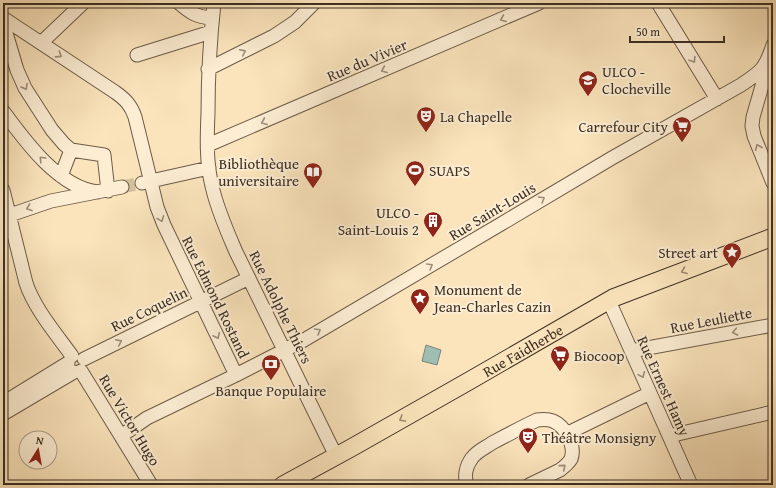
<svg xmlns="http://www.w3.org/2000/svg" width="776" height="488" viewBox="0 0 776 488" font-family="'Gentium Book Plus',serif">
  <rect width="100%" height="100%" fill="#fbe4bc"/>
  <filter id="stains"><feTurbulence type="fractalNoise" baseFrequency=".005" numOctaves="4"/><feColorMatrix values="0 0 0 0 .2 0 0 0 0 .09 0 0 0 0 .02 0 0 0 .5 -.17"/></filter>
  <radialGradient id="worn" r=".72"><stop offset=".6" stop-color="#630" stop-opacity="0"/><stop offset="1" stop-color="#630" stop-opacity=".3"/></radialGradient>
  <path fill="#9fbeb3" stroke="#778579" d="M426,345L441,350L437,365L422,361Z"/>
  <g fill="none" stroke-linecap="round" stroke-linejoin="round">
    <path stroke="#d5c09d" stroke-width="13" stroke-dasharray="13 6" stroke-linecap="butt" d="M122,187L142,183"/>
    <defs>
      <path id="minor" d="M179,3C191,13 196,17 212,18
        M214,3C210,40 208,76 208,113C207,137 206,162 212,186C217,209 227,231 236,252L336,456
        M658,3L717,99
        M3,18L115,92C125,99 131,105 135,117L157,207L164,225L236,375L277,354L304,340L501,224L612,158L741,85C762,71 765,69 773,45
        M3,23L17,70L25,88L52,130L64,144L71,150L61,176
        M41,43L83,3
        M137,55L211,32
        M768,65L753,117L752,126L754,136L773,183
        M208,69L274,36L295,22L314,3
        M3,111C25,141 59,188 98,192
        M208,145L539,3
        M71,150L104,155L108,191
        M142,183L209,168
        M3,190L26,283C34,308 57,335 72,356
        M10,215L51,201L122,187
        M609,301L691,485
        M631,351L773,325
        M84,359L249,278
        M81,371L151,485
        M3,403L68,363
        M3,414L74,372
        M566,434L650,393
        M121,436L147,418L236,375
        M669,436L773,412
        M467,485C464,476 466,466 472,458C477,451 485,448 492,443C507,435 522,427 537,420C543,419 548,419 553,421C565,426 576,446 571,459C568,464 564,467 560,470L529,485"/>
      <g id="major">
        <path id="s1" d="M283,485L351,448L469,381L613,298L773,237"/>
      </g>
    </defs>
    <use href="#minor" stroke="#6c5c48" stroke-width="15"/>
    <use href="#major" stroke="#3c2f22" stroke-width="19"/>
    <use href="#minor" stroke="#fcedd3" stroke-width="13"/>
    <use href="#major" stroke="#fbe4bc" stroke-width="17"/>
  </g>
  <defs><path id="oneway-chevron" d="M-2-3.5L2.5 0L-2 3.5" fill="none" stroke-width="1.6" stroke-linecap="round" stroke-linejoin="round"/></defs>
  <g stroke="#9c8e7a">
    <use href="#oneway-chevron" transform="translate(503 19) rotate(157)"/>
    <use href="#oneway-chevron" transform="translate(243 52) rotate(-26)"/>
    <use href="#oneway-chevron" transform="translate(59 55) rotate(33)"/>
    <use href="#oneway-chevron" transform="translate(693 60) rotate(58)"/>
    <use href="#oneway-chevron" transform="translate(384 70) rotate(157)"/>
    <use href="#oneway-chevron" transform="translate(25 87) rotate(61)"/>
    <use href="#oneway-chevron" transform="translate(264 122) rotate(157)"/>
    <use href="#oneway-chevron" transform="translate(758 147) rotate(-112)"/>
    <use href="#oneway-chevron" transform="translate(42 159) rotate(-134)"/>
    <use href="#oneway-chevron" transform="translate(542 199) rotate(-31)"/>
    <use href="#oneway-chevron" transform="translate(29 208) rotate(160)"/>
    <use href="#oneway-chevron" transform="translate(161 219) rotate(69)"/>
    <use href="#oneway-chevron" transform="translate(430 266) rotate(-30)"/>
    <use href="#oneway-chevron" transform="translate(318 331) rotate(-30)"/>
    <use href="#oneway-chevron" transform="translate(735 332) rotate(169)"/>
    <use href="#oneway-chevron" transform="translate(217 336) rotate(64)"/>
    <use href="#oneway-chevron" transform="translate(119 342) rotate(-26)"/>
    <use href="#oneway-chevron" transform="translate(642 375) rotate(66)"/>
    <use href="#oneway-chevron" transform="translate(563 467) rotate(-40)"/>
  </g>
  <g stroke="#9c8a6f">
    <use href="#oneway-chevron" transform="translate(684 271) rotate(159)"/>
    <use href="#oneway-chevron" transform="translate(402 419) rotate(150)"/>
  </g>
  <defs>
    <symbol id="university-pin" viewBox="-11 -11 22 30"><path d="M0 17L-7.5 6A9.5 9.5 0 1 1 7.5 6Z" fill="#8f2418" stroke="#fcedd3"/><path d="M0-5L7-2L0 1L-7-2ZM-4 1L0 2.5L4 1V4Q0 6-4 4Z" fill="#fff"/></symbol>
    <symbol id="theatre-pin" viewBox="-11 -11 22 30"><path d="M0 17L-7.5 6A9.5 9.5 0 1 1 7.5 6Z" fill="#8f2418" stroke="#fcedd3"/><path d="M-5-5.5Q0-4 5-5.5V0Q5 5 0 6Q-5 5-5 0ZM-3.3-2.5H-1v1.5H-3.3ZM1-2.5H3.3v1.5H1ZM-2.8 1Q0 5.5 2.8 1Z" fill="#fff"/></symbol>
    <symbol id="supermarket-pin" viewBox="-11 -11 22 30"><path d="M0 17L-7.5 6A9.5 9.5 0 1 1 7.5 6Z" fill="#8f2418" stroke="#fcedd3"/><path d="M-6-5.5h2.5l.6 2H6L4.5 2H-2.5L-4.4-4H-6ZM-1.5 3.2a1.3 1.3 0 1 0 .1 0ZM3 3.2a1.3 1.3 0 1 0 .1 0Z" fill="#fff"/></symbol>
    <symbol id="stadium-pin" viewBox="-11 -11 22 30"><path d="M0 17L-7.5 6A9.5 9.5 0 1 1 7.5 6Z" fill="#8f2418" stroke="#fcedd3"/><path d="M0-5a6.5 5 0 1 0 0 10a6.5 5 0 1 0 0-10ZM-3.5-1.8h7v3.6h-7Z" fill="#fff"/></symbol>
    <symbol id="library-pin" viewBox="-11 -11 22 30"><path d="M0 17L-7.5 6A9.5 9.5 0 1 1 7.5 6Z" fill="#8f2418" stroke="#fcedd3"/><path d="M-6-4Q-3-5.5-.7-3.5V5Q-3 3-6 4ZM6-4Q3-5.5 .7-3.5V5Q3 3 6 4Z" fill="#fff"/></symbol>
    <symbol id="building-pin" viewBox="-11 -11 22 30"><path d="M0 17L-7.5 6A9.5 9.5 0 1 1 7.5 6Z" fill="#8f2418" stroke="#fcedd3"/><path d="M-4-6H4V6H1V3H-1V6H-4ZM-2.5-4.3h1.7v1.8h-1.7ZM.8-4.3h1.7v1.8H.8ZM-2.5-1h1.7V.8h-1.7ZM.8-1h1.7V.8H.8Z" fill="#fff"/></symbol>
    <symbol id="sight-pin" viewBox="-11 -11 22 30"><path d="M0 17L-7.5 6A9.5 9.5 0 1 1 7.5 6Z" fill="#8f2418" stroke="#fcedd3"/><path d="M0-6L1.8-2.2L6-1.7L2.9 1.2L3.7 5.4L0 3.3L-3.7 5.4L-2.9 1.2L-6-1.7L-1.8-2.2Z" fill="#fff"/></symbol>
    <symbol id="bank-pin" viewBox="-11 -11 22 30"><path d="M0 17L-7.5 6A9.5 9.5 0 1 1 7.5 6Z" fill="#8f2418" stroke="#fcedd3"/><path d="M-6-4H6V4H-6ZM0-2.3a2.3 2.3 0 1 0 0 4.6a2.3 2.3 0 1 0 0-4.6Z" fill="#fff"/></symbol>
  </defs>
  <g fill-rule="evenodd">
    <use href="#university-pin" x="577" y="69" width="22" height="30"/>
    <use href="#theatre-pin" x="415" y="105" width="22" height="30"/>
    <use href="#supermarket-pin" x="671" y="115" width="22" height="30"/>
    <use href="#stadium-pin" x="404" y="159" width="22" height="30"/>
    <use href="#library-pin" x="302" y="161" width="22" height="30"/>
    <use href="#building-pin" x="422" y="210" width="22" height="30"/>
    <use href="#sight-pin" x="721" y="241" width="22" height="30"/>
    <use href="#sight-pin" x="409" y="287" width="22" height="30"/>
    <use href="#supermarket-pin" x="549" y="344" width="22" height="30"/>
    <use href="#bank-pin" x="260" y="353" width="22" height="30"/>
    <use href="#theatre-pin" x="517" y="426" width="22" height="30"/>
  </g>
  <g text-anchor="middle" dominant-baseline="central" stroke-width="4" stroke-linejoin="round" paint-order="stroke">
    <g font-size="15" fill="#3c2f22" stroke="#fcedd3">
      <text transform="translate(367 60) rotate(-23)">Rue du Vivier</text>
      <text transform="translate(492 211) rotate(-31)">Rue Saint-Louis</text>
      <text transform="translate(216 297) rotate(64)">Rue Edmond Rostand</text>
      <text transform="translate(281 307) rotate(64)">Rue Adolphe Thiers</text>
      <text transform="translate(149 309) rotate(-26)">Rue Coquelin</text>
      <text transform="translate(711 320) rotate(-11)">Rue Leuliette</text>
      <text stroke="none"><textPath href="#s1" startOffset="275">Rue Faidherbe</textPath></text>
      <text transform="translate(664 386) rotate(66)">Rue Ernest Hamy</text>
      <text transform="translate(130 420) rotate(59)">Rue Victor Hugo</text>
    </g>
    <g font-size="15" fill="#3c2f22" stroke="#fcedd3" text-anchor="start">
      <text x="602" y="71">ULCO -<tspan x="602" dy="17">Clocheville</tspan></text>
      <text x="440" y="116">La Chapelle</text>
      <text x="668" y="126" text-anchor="end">Carrefour City</text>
      <text x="299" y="163" text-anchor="end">Bibliothèque<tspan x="299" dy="17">universitaire</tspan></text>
      <text x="429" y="170">SUAPS</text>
      <text x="419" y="212" text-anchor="end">ULCO -<tspan x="419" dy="17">Saint-Louis 2</tspan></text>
      <text x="718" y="252" text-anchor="end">Street art</text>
      <text x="434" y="289">Monument de<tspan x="434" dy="17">Jean-Charles Cazin</tspan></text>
      <text x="574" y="355">Biocoop</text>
      <text x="271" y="390" text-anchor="middle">Banque Populaire</text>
      <text x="542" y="437">Théâtre Monsigny</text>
    </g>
  </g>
  <rect width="776" height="488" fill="none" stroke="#fbe4bc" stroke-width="16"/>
  <rect x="4" y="4" width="768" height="480" fill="none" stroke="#3c2f22" stroke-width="2"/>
  <rect x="8" y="8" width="760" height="472" fill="none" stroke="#3c2f22"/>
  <g transform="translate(38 450) rotate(11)"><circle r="19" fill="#fcedd3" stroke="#afa18c"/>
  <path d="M0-3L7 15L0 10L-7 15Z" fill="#8f2418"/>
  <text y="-6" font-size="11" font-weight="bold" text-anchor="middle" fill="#3c2f22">N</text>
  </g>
  <path d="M630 36v6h94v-6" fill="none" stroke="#3c2f22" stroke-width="2"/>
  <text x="636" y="36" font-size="12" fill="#3c2f22" stroke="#fcedd3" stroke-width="3" paint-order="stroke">50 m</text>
  <rect width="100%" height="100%" filter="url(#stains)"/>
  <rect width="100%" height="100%" fill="url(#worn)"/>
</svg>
